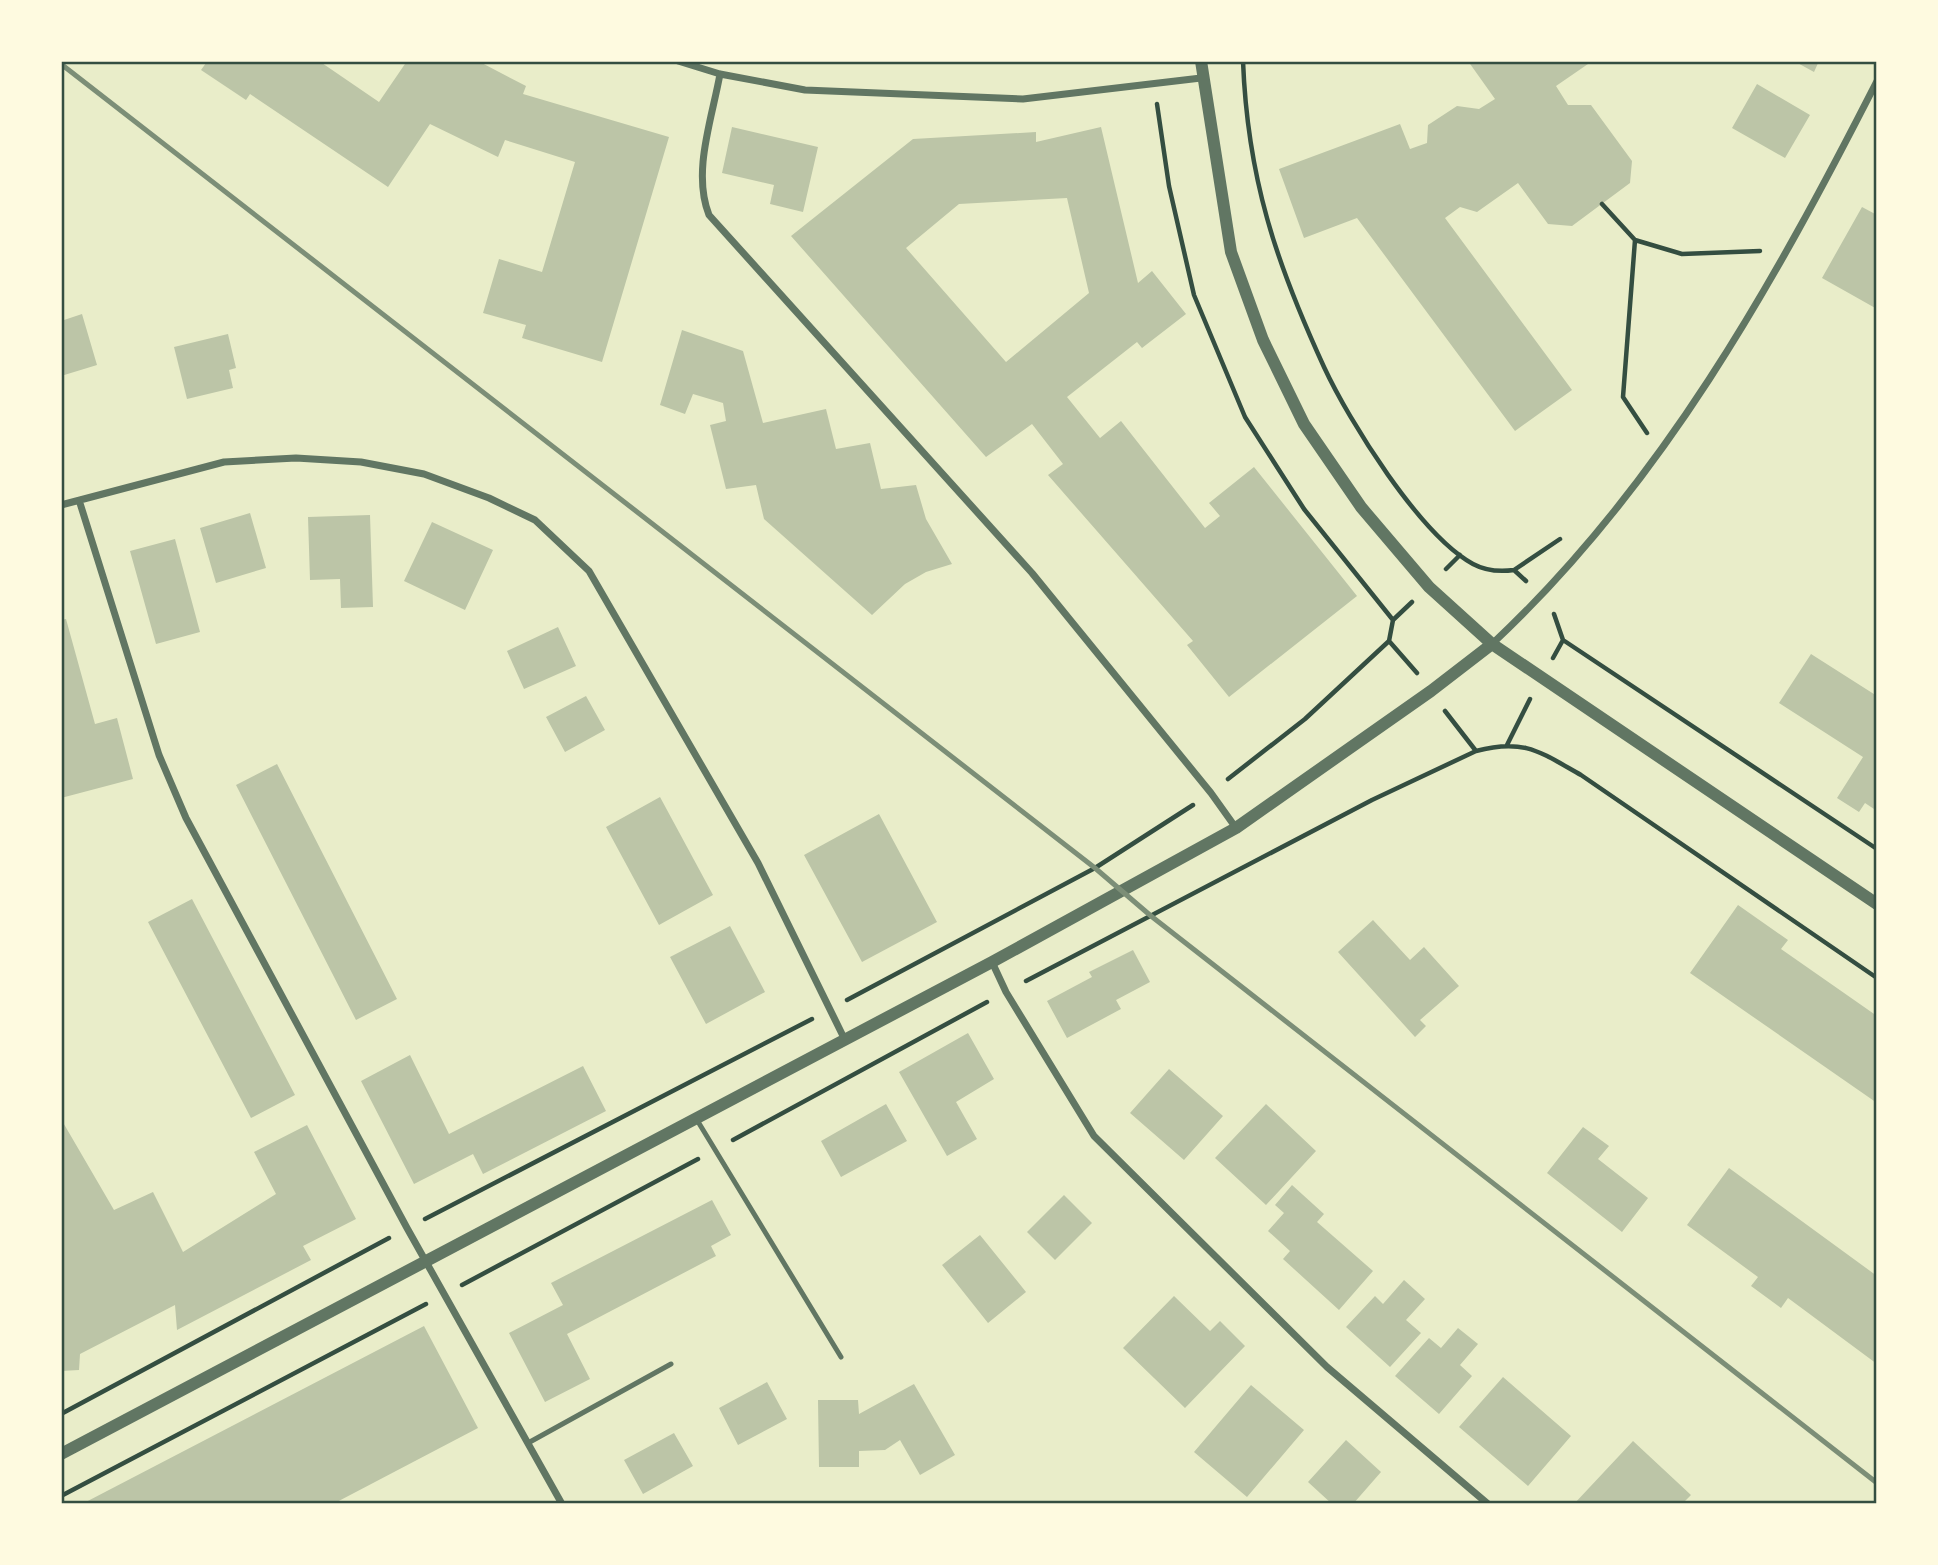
<svg xmlns="http://www.w3.org/2000/svg" width="1938" height="1565" viewBox="0 0 1938 1565" font-family="'Source Sans 3',sans-serif">
  <rect width="100%" height="100%" fill="#e9edc9"/>
  <path fill="#bcc5a7" fill-rule="evenodd" d="M203,61H319L379,102L407,61H478L526,86L523,94L669,137L602,362L522,338L526,325L483,313L499,259L542,272L575,162L505,140L498,157L430,124L388,187L250,94L246,100L201,70L206,63Z
    M1468,61H1588V64L1556,86L1568,105H1591L1632,161L1630,183L1572,226L1548,224L1518,183L1477,212L1460,207L1445,218L1572,390L1515,431L1357,218L1304,238L1279,169L1400,124L1410,149L1427,143L1428,125L1457,106L1479,109L1495,99Z
    M1794,61H1819L1814,72Z
    M1757,84L1810,115L1785,158L1732,128Z
    M732,127L818,147L803,212L770,204L774,185L722,173Z
    M1101,127L1138,283L1152,271L1186,314L1142,348L1137,342L1067,397L1100,438L1121,421L1205,528L1220,516L1209,503L1254,467L1357,596L1229,697L1187,645L1193,641L1048,475L1063,464L1032,424L986,457L791,236L913,139L1036,132V142ZM1067,198L1089,293L1006,362L906,248L959,204Z
    M1862,207L1877,215V309L1822,278Z
    M82,314L97,365L61,376V321Z
    M682,330L743,351L763,423L826,409L836,449L870,443L881,489L916,485L926,519L952,564L926,572L905,584L872,615L764,519L756,485L726,489L710,425L726,421L723,403L693,394L685,414L660,405Z
    M228,334L236,368L229,370L233,388L187,399L174,347Z
    M250,513L266,568L216,583L200,528Z
    M370,515L373,607L341,608L340,579L310,580L308,517Z
    M432,522L493,550L465,610L404,581Z
    M175,539L200,632L156,644L130,551Z
    M66,619L95,724L117,718L133,779L61,798V620Z
    M558,627L576,666L524,689L507,651Z
    M1811,654L1877,696V811L1865,803L1859,812L1837,798L1863,757L1779,703Z
    M586,696L605,730L565,752L546,717Z
    M277,764L397,999L356,1020L236,785Z
    M660,797L713,895L659,925L606,827Z
    M879,814L937,922L862,962L804,855Z
    M192,899L295,1095L251,1118L148,922Z
    M1738,905L1788,940L1781,949L1877,1016V1103L1690,973Z
    M1373,920L1410,960L1424,947L1459,986L1420,1020L1426,1026L1415,1037L1338,952Z
    M730,926L765,992L706,1024L670,957Z
    M1133,950L1150,982L1116,1000L1121,1009L1067,1038L1047,1001L1092,977L1089,972Z
    M968,1033L994,1079L956,1102L977,1139L947,1156L899,1072Z
    M410,1055L449,1134L583,1066L606,1111L483,1174L473,1154L414,1184L361,1081Z
    M1169,1069L1223,1116L1184,1160L1130,1113Z
    M886,1104L907,1141L841,1177L821,1141Z
    M1266,1104L1316,1151L1266,1205L1215,1158Z
    M61,1119L114,1210L153,1192L183,1252L276,1194L254,1152L307,1125L356,1219L303,1246L311,1260L177,1330L175,1305L80,1354L79,1370L61,1371Z
    M1583,1127L1609,1146L1598,1159L1648,1198L1622,1232L1547,1173Z
    M1729,1168L1877,1276V1364L1788,1298L1781,1308L1751,1286L1758,1277L1687,1225Z
    M1292,1185L1324,1214L1317,1222L1373,1271L1339,1310L1283,1259L1290,1251L1268,1231L1284,1213L1275,1205Z
    M1064,1195L1092,1223L1055,1260L1027,1232Z
    M712,1200L731,1235L711,1246L716,1256L567,1334L590,1379L545,1402L509,1333L563,1305L551,1283Z
    M980,1235L1026,1292L988,1323L942,1265Z
    M1404,1280L1425,1299L1406,1320L1421,1333L1390,1367L1346,1327L1375,1296L1383,1304Z
    M1174,1296L1210,1331L1220,1321L1245,1346L1185,1408L1123,1348Z
    M424,1326L478,1428L333,1504H82Z
    M1458,1328L1478,1344L1460,1365L1472,1376L1439,1414L1395,1376L1429,1338L1441,1348Z
    M1503,1377L1571,1436L1528,1486L1459,1427Z
    M767,1382L787,1419L738,1445L719,1408Z
    M914,1384L955,1455L920,1475L900,1440L885,1450L859,1451V1467H819L818,1400H858L859,1414Z
    M1251,1385L1304,1430L1247,1497L1194,1452Z
    M674,1433L693,1466L643,1494L624,1460Z
    M1346,1440L1381,1472L1353,1504H1332L1308,1482Z
    M1633,1441L1691,1495L1682,1504H1574Z"/>
  <g fill="none" stroke-linecap="round" stroke-linejoin="round">
    <path stroke="#344e41" stroke-width="4.5" d="M1243,61C1245,113 1253,168 1267,218C1281,269 1302,319 1324,367C1349,421 1420,535 1473,564C1486,571 1499,572 1514,570L1526,581
      M1157,104L1169,186L1194,295L1245,417L1304,509L1393,620L1389,641L1417,673
      M1602,204L1635,240L1623,397L1647,433
      M1635,240L1682,254L1760,251
      M1446,569L1460,555
      M1514,570L1560,539
      M1554,614L1563,640L1877,849
      M1393,620L1412,602
      M1553,658L1563,640
      M1445,711L1476,751C1524,738 1540,752 1581,775L1877,978
      M1507,745L1530,699
      M1228,779L1305,719L1389,641
      M1026,981L1372,800L1476,751
      M847,1000L1095,868L1193,805
      M733,1140L987,1002
      M425,1219L812,1019
      M462,1285L698,1159
      M61,1414L389,1238
      M61,1496L426,1304"/>
    <path stroke="#617663" stroke-width="5" d="M697,1120L841,1357
      M528,1443L671,1364"/>
    <path stroke="#617663" stroke-width="7" d="M678,61L720,74L805,90L1023,99L1201,78
      M720,74C712,119 692,172 709,215L1032,573L1211,793L1236,828
      M79,500L159,755L186,818L407,1228L562,1504
      M61,505L224,462L296,458L361,462L424,474L489,498L535,520L589,571L758,863L844,1038
      M1492,644C1661,486 1773,285 1877,81
      M992,962L1006,992L1094,1136L1327,1367L1488,1504"/>
    <path stroke="#617663" stroke-width="12" d="M1201,61L1231,252L1263,340L1304,424L1361,507L1429,587L1492,644L1877,904
      M61,1454L992,962L1236,828L1431,691L1492,644"/>
    <path stroke="#7c8e77" stroke-width="5" d="M61,64L1095,868L1151,916L1877,1483"/>
  </g>
  <rect width="1938" height="1565" fill="none" stroke="#fefae0" stroke-width="126"/>
  <rect x="63" y="63" width="1812" height="1439" fill="none" stroke="#344e41" stroke-width="2.5"/>
</svg>
